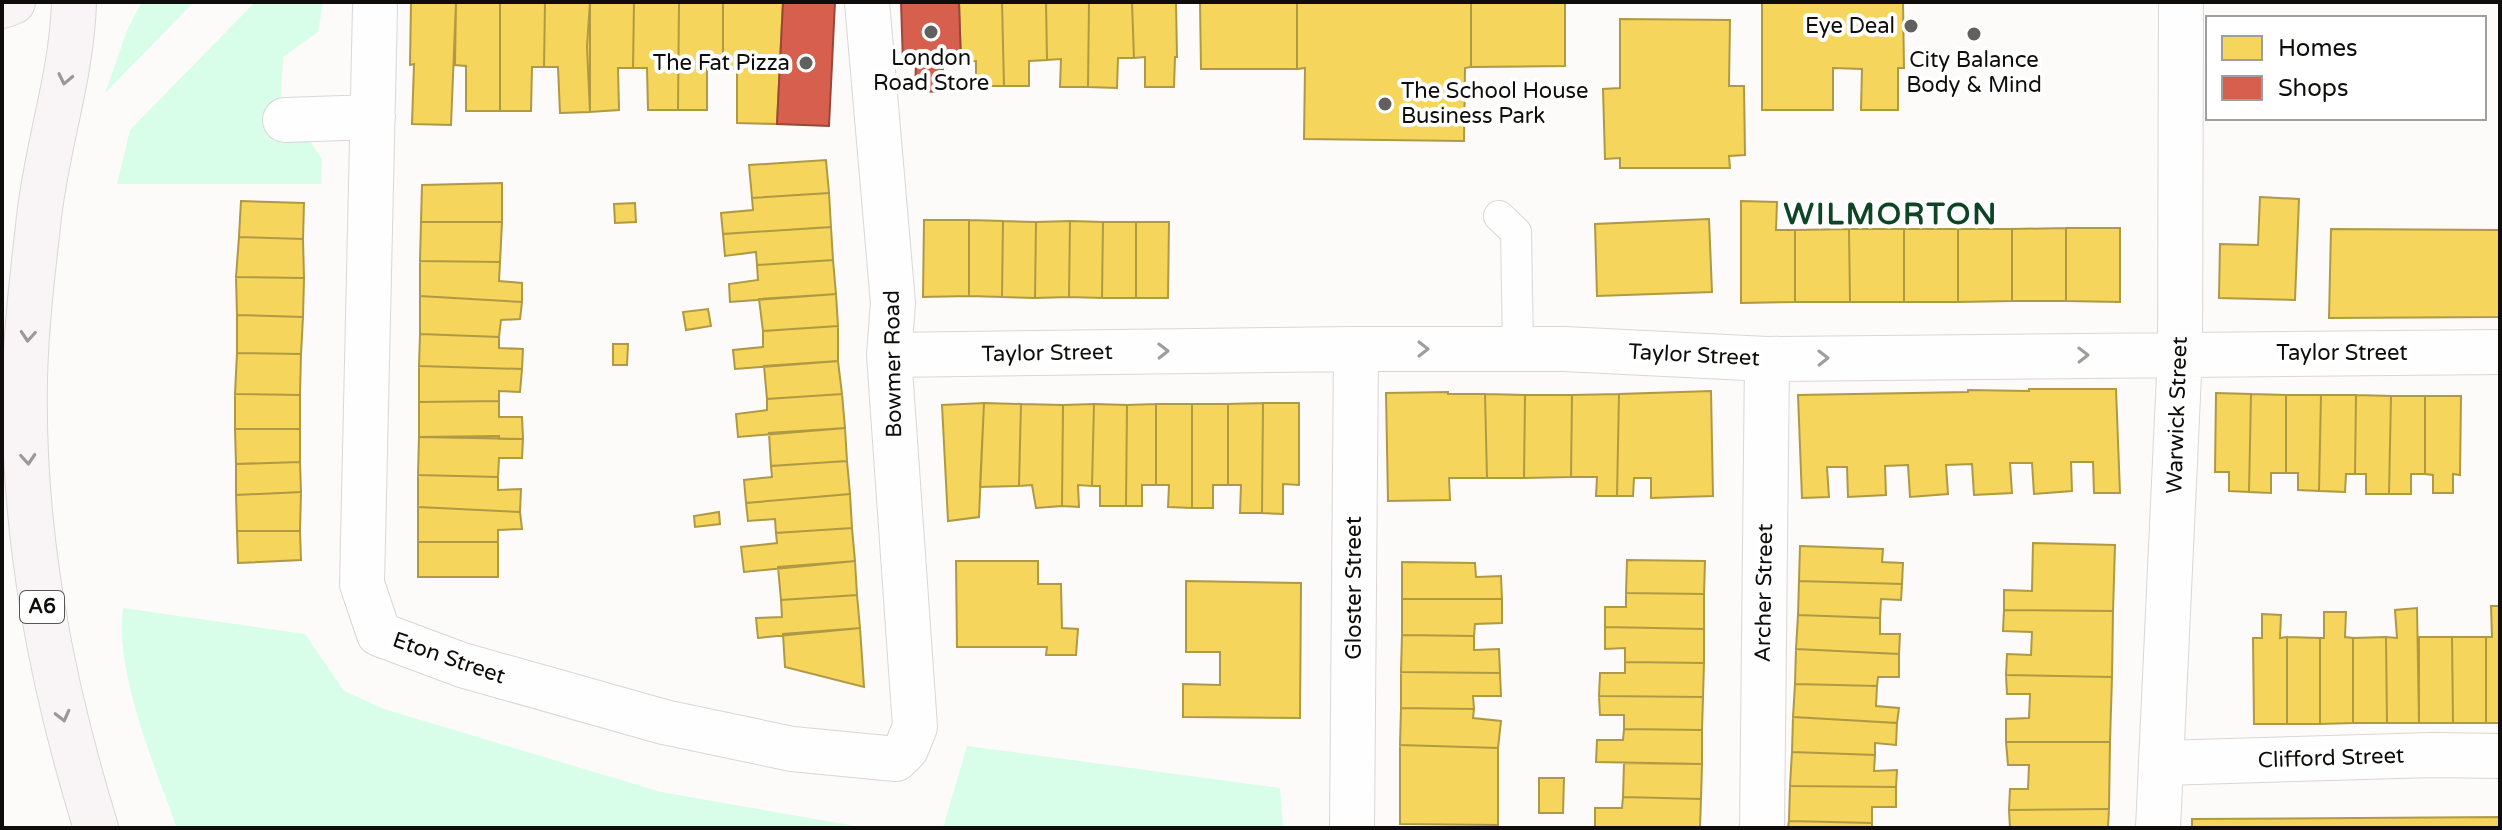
<svg xmlns="http://www.w3.org/2000/svg" width="2502" height="830" viewBox="0 0 2502 830" font-family="'Varela Round',sans-serif">
  <rect width="100%" height="100%" fill="#fcfbf9"/>
  <path fill="#d8fde9" d="M142,2H194L105,93L128,28Z
    M255,2H323L318,32L283,57L279,138L309,140L322,159L321,184H117L130,130Z
    M123,608L305,634L344,691L384,709L661,792L867,828H177C155,767 114,671 123,608Z
    M967,746L1280,788L1283,828H943Z"/>
  <path fill="#f6d55c" stroke="#b09944" stroke-width="2" d="M411,2H456L451,125L412,124L414,64L410,65Z
    M456,2H500V111H466V66L455,65Z
    M500,2H545L544,67H532L531,111H500Z
    M545,2H590V112L560,113L558,67H544Z
    M590,2H634L633,68H618L619,110L590,112L587,47Z
    M634,2H679L678,110H648L647,68H633Z
    M679,2H723V69H707V110H678Z
    M723,2H783L777,124L737,123V69H723Z
    M959,2H1002L1004,86H976V61L961,62Z
    M1002,2H1046L1047,60L1029,61V86H1004Z
    M1046,2H1089L1088,87H1060L1061,59L1047,60Z
    M1089,2H1132L1134,58H1118L1117,88L1088,87Z
    M1132,2H1176L1177,57H1175L1174,87H1145V57L1134,58Z
    M1200,2H1297V69H1201Z
    M1297,2H1471V67L1465,68L1464,141L1304,139L1305,68L1297,69Z
    M1471,2H1565V66L1471,67Z
    M1762,2H1903L1904,68H1898V110H1861L1862,69L1833,68V110H1762Z
    M1620,19L1730,20L1729,86H1744L1745,155L1729,156L1730,168H1620V158L1605,159L1603,89L1620,88Z
    M826,160L829,193L752,198L749,165Z
    M502,183V222H421L422,185Z
    M829,193L831,227L723,234L721,213L753,210L752,198Z
    M2260,197L2299,199L2295,300L2219,298L2220,244L2258,245Z
    M241,201L304,203L303,239L239,237Z
    M1741,201L1777,202L1776,230H1795V302L1741,303Z
    M635,203L636,222L615,223L614,204Z
    M1709,219L1712,292L1597,296L1595,224Z
    M924,220H969V296L923,297Z
    M969,220L1003,221L1002,297L969,296Z
    M1003,221L1036,222L1035,298L1002,297Z
    M1070,221L1069,297L1035,298L1036,222Z
    M1070,221L1103,222L1102,298L1069,297Z
    M421,222H502L500,262L420,261Z
    M1103,222H1136V298H1102Z
    M1136,222H1169L1168,298H1136Z
    M831,227L833,260L757,265L756,252L725,256L723,234Z
    M2066,228V301H2012V229Z
    M2066,228H2120V302L2066,301Z
    M1849,229L1850,302H1795V230Z
    M1849,229H1904V302H1850Z
    M1904,229H1958V302H1904Z
    M1958,229H2012V301L1958,302Z
    M2331,229L2500,230V317L2329,318Z
    M239,237L303,239L304,278L236,277Z
    M833,260L836,294L730,302L729,284L758,280L757,265Z
    M420,261L500,262L499,281L522,283V302L420,296Z
    M236,277L304,278L303,317L237,315Z
    M836,294L838,326L763,331L759,299Z
    M420,296L522,302L520,319L501,320L499,337L420,334Z
    M708,309L711,326L686,330L683,312Z
    M237,315L303,317L301,354L237,353Z
    M838,326V361L735,369L733,350L763,347V331Z
    M420,334L499,337V348L523,349L522,369L419,366Z
    M613,344H628L627,365H613Z
    M237,353L301,354L300,395L235,394Z
    M838,361L842,394L767,399L764,366Z
    M419,366L522,369L520,392L499,391V401L419,402Z
    M2029,389H2116L2120,493H2094L2093,462H2071L2072,491L2034,494L2032,463H2010L2012,493L1974,495L1972,464L1946,465L1948,494L1910,497L1908,465L1885,466L1886,495L1848,497L1847,467H1827L1829,497L1802,498L1798,395L1968,392V390L2029,391Z
    M1711,391L1713,496L1651,498V478H1634L1633,496H1617L1619,394Z
    M1448,392V394H1485L1487,478H1449L1450,500L1388,501L1386,393Z
    M2216,393L2251,394L2249,492L2229,491V472H2215Z
    M235,394L300,395V429H235Z
    M842,394L845,428L738,437L736,414L767,410V399Z
    M1485,394L1525,395L1524,478H1487Z
    M1619,394L1617,496H1596L1597,477H1571L1572,395Z
    M2251,394L2286,395V473H2271V493L2249,492Z
    M1525,395H1572L1571,477L1524,478Z
    M2286,395H2321L2319,491L2298,490V473H2286Z
    M2321,395H2356L2355,474H2346L2345,492L2319,491Z
    M2356,395L2391,396L2389,494H2366V474H2355Z
    M2391,396H2425V474H2411V494H2389Z
    M2425,396H2461L2460,475L2453,474V493H2433V475L2425,474Z
    M499,401V417H522L523,439L419,437V402Z
    M984,403L1021,404L1019,486L980,487Z
    M984,403L979,517L948,521L942,405Z
    M1263,403H1299V485L1283,484V514L1262,513Z
    M1263,403L1262,513H1240L1241,485H1228V404Z
    M1021,404L1063,405L1062,506L1036,508L1032,485L1019,486Z
    M1094,404L1127,405L1126,506H1100V486H1092Z
    M1094,404L1092,486L1078,485L1079,507L1062,506L1063,405Z
    M1156,404H1192V508L1168,507L1169,485H1156Z
    M1156,404V485H1142V506H1126L1127,405Z
    M1192,404H1228V485H1213V508H1192Z
    M845,428L847,461L771,466L769,433Z
    M235,429H300V462L236,464Z
    M499,436V439H523L522,458H499L498,477L418,475L419,437Z
    M847,461L850,494L746,503L744,480L772,477L771,466Z
    M300,462L301,492L236,495V464Z
    M418,475L498,477V490L521,489L520,512L418,507Z
    M301,492L300,531H237L236,495Z
    M850,494L852,528L776,533L775,519L748,521L746,503Z
    M418,507L520,512L522,529L498,530V542H418Z
    M719,512L720,524L695,527L694,516Z
    M852,528L855,561L744,572L741,547L777,543L776,533Z
    M237,531H300L301,560L238,563Z
    M418,542H498V577H418Z
    M2033,543L2115,545L2113,611L2004,610V590L2032,591Z
    M1800,546L1883,549L1882,562L1903,563L1902,584L1799,581Z
    M1627,560L1705,561L1704,594L1626,593Z
    M855,561L857,595L781,600L778,567Z
    M956,561H1038V584H1061L1062,628L1078,629L1076,655H1046L1047,647H957Z
    M1402,562L1475,563L1476,577L1501,576L1502,599H1402Z
    M1186,581L1301,583L1300,718L1183,717V684L1220,685V652H1186Z
    M1799,581L1902,584L1901,600L1881,599L1880,618L1798,615Z
    M1626,593L1704,594V629L1605,627V607H1626Z
    M857,595L860,628L758,638L756,618L782,617L781,600Z
    M1402,599H1502V623L1475,624L1474,636L1402,635Z
    M2491,606H2500V723H2486V637H2492Z
    M2417,608L2419,723H2387L2386,637L2397,638L2395,610Z
    M2004,610L2113,611L2112,677L2006,675L2007,654L2031,655L2032,632L2003,631Z
    M2324,612H2346L2345,637L2353,638V723L2320,724V638H2324Z
    M2262,614L2281,615L2280,638L2287,637V724H2254L2253,638H2262Z
    M1798,615L1880,618V634H1900L1899,654L1796,649Z
    M1605,627L1704,629V663L1625,662V648L1605,649Z
    M860,628L864,687L785,667L783,634Z
    M1402,635L1474,636V650L1499,649L1500,673L1401,672Z
    M2287,637L2320,638V724H2287Z
    M2386,637L2387,723H2353V638Z
    M2419,637H2452L2453,723H2419Z
    M2452,637H2486V723H2453Z
    M1796,649L1899,654V677H1878L1877,686L1795,684Z
    M1625,662L1704,663L1703,697L1599,696L1600,673H1625Z
    M1401,672L1500,673L1501,696H1473L1474,709L1401,708Z
    M2006,675L2112,677L2110,742H2006V719L2029,718L2030,694H2007Z
    M1795,684L1877,686L1876,706L1899,708L1897,723L1793,717Z
    M1599,696L1703,697L1702,730L1624,729V715H1600Z
    M1401,708L1474,709L1473,718L1501,721L1498,748L1400,745Z
    M1793,717L1897,723L1896,745L1875,743V755L1792,752Z
    M1624,729L1702,730V764L1596,762L1597,740H1623Z
    M2006,742H2110L2109,809L2009,810L2010,789H2028L2029,765H2008Z
    M1400,745L1498,748V825L1400,824Z
    M1792,752L1875,755L1874,771L1897,770L1896,787L1790,786Z
    M1624,763L1702,764L1701,799L1623,797Z
    M1539,778H1564L1563,813H1539Z
    M1790,786L1896,787V807H1872V823L1789,821Z
    M1623,797L1701,799L1700,828H1595V808H1622Z
    M2109,809L2108,828H2010L2009,810Z
    M2500,817V828H2192V819Z
    M1789,821L1872,823V828H1788Z"/>
  <path fill="#d6604d" stroke="#9a473a" stroke-width="2" d="M783,2H835L829,126L777,124Z
    M901,2H959L961,62L943,63L942,92L915,91L916,63H903Z"/>
  <g fill="none" stroke-linecap="round" stroke-linejoin="round">
    <defs>
      <path id="service" d="M1499,216L1516,232L1518,349"/>
      <path id="minor" d="M375,7L362,584L379,634L462,665L664,722L792,749L896,759L906,749L915,727L889,355L893,303L867,2
        M285,120L373,117
        M889,355L1356,349H1564L1767,359L2500,352
        M2162,763L2433,755L2500,756
        M1352,828L1356,349
        M1762,828L1767,359
        M2158,828L2180,353L2181,2"/>
      <path id="primary" d="M74,2C72,75 47,145 39,217C33,271 26,326 25,380C22,534 51,682 96,828
        M2,6L13,2"/>
    </defs>
    <use href="#service" stroke="#d8d7d6" stroke-width="32"/>
    <use href="#minor" stroke="#d8d7d6" stroke-width="46"/>
    <use href="#primary" stroke="#d8d7d6" stroke-width="46"/>
    <use href="#service" stroke="#fffefe" stroke-width="30"/>
    <use href="#minor" stroke="#fffefe" stroke-width="44"/>
    <use href="#primary" stroke="#f9f5f7" stroke-width="44"/>
  </g>
  <defs><path id="oneway-chevron" d="M-2-3.5L2.5 0L-2 3.5" fill="none" stroke-width="1.6" stroke-linecap="round" stroke-linejoin="round" transform="scale(2)"/></defs>
  <g stroke="#9b9899">
    <use href="#oneway-chevron" transform="translate(65 79) rotate(102)"/>
    <use href="#oneway-chevron" transform="translate(28 336) rotate(94)"/>
    <use href="#oneway-chevron" transform="translate(28 459) rotate(86)"/>
    <use href="#oneway-chevron" transform="translate(63 716) rotate(76)"/>
  </g>
  <g stroke="#9f9e9d">
    <use href="#oneway-chevron" transform="translate(1423 349)"/>
    <use href="#oneway-chevron" transform="translate(1163 351) rotate(-1)"/>
    <use href="#oneway-chevron" transform="translate(2083 355) rotate(-1)"/>
    <use href="#oneway-chevron" transform="translate(1823 358) rotate(-1)"/>
  </g>
  <g fill="#61605f" stroke="#fff" stroke-width="3">
    <circle cx="1911" cy="26" r="8"/>
    <circle cx="931" cy="32" r="8"/>
    <circle cx="1974" cy="34" r="8"/>
    <circle cx="806" cy="63" r="8"/>
    <circle cx="1385" cy="104" r="8"/>
  </g>
  <g text-anchor="middle" dominant-baseline="central" stroke-width="8" stroke-linejoin="round" paint-order="stroke">
    <rect fill="#fff" stroke="#565655" stroke-width="2" x="20" y="591" width="44" height="32" rx="6"/>
    <g font-size="20" font-weight="bold" fill="#0e0d0c">
      <text x="42" y="607">A6</text>
    </g>
    <g font-size="22" fill="#0e0d0c" stroke="#fff" text-anchor="end">
      <text x="1895" y="26">Eye Deal</text>
      <text x="931" y="58" text-anchor="middle">London<tspan x="931" dy="25">Road Store</tspan></text>
      <text x="1974" y="60" text-anchor="middle">City Balance<tspan x="1974" dy="25">Body &amp; Mind</tspan></text>
      <text x="790" y="63">The Fat Pizza</text>
      <text x="1401" y="91" text-anchor="start">The School House<tspan x="1401" dy="25">Business Park</tspan></text>
    </g>
    <g font-size="22" fill="#0e0d0c" stroke="#fff">
      <text transform="translate(1047 353) rotate(-1)">Taylor Street</text>
      <text x="2342" y="353">Taylor Street</text>
      <text transform="translate(1694 355) rotate(3)">Taylor Street</text>
      <text transform="translate(893 364) rotate(-91)">Bowmer Road</text>
      <text transform="translate(2177 415) rotate(-88)">Warwick Street</text>
      <text transform="translate(1354 588) rotate(-90)">Gloster Street</text>
      <text transform="translate(1764 593) rotate(-89)">Archer Street</text>
      <text transform="translate(449 658) rotate(19)">Eton Street</text>
      <text transform="translate(2331 758) rotate(-2)">Clifford Street</text>
    </g>
    <g font-size="30" font-weight="bold" letter-spacing="2" fill="#0d4525" stroke="#fff">
      <text x="1891" y="214">WILMORTON</text>
    </g>
  </g>
  <rect width="2502" height="830" fill="none" stroke="#0e0d0c" stroke-width="8"/>
  <rect x="2206" y="16" width="280" height="104" fill="#ffffff" stroke="#9f9e9e" stroke-width="2"/>
  <rect x="2222" y="36" width="40" height="24" fill="#f6d55c" stroke="#9f9e9e" stroke-width="2"/>
  <text x="2278" y="56" font-size="24" fill="#0e0d0c">Homes</text>
  <rect x="2222" y="76" width="40" height="24" fill="#d6604d" stroke="#9f9e9e" stroke-width="2"/>
  <text x="2278" y="96" font-size="24" fill="#0e0d0c">Shops</text>
</svg>
